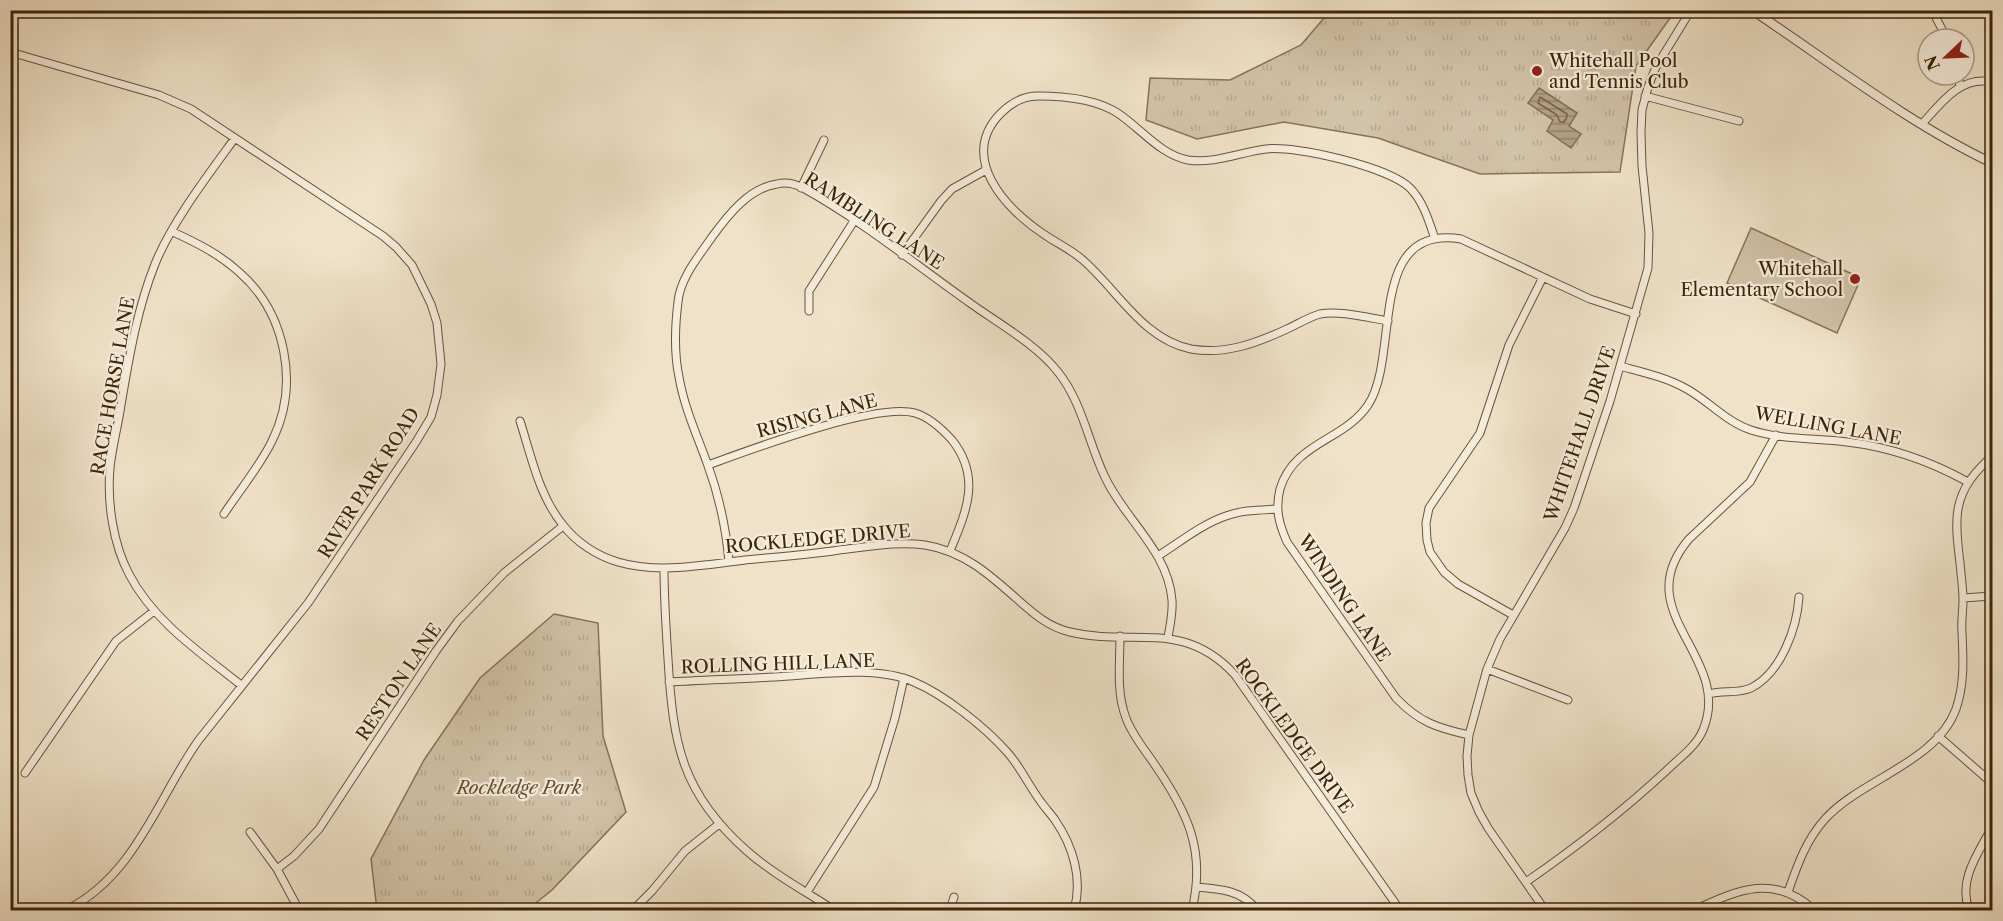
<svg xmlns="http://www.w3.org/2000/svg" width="2003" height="921" viewBox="0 0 2003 921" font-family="'Libre Caslon Text',serif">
  <defs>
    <pattern id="park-tufts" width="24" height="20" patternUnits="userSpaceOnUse" patternTransform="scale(1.5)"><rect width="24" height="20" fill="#d2c2a8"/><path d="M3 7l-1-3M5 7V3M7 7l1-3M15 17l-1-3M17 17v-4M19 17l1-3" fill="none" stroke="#b5a78f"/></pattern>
    <pattern id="water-rules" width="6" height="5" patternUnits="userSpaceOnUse" patternTransform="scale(1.5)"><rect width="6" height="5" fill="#b3a186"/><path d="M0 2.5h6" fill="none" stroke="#93836c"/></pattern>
  </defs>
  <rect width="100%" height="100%" fill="#f0e2c9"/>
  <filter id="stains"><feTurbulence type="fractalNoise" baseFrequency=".00333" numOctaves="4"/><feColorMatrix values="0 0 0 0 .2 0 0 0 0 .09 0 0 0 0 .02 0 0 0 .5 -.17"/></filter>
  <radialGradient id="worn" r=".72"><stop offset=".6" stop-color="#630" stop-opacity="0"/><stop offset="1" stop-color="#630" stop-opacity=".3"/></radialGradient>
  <path fill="#d2c2a8" stroke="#887356" stroke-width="1.5" d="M1751,228L1861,278L1837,333L1727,283Z"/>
  <path fill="url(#park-tufts)" stroke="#887356" stroke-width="1.5" d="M1330,11H1675L1636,66L1620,172L1480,174L1378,138L1284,122L1197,139L1146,120L1150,78L1230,80L1301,45Z
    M554,614L598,623L603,736L626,812L552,890L527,910H377L371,859L424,760L480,678Z"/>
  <path fill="url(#water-rules)" stroke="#846f52" stroke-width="1.5" d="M1539,88L1577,113L1569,126L1581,134L1571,148L1547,131L1553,120L1528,103Z"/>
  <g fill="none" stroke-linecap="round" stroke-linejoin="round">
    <path stroke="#786246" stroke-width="1.5" d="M1540,97L1567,114V117L1564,122H1560L1557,115L1538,103Z"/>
    <defs>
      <path id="minor" d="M1932,10L1947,39
        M10,52L159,95L191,109L383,236L396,247L412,265L431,304L437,323L441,364L437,395L431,417L416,442L308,603L198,741C157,800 134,877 66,910
        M1958,75L1960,87
        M1645,96L1739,121
        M1922,124C1941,103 1961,75 1992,82
        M235,138C208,175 172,222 155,264C137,309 129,358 121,405C118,426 112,447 110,468C107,502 113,544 129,574C153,621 201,653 241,685
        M801,188L824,140
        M173,232C197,243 219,254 239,272C286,313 300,385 272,441C260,466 239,491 224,514
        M902,255L941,201L952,189L986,170
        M809,311V291L854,221
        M1388,321C1369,318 1338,310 1320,314C1309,317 1298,324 1287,329C1257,343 1225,355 1191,349C1143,339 1118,291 1084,261C1072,250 1058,244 1045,235C1006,210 957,157 1001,113C1011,103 1024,96 1038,96C1064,96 1097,99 1119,114C1141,129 1161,155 1188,160C1214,164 1241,152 1266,149C1295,145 1389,167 1410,188C1423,201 1429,221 1435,239
        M1620,366C1642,372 1665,377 1685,388C1708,400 1726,422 1751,430C1781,440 1816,438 1847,442C1890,447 1930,461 1968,482
        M520,421C531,455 539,496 563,525C576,542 597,556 618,562C658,574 704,565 745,560C776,557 808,555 839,550C868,547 896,541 925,545C963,551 989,574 1017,599C1033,613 1048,627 1070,632C1132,647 1183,618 1235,675L1400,910
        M708,465C750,450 876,402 915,413C929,417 942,429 952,440C982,478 966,512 950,551
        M1158,556C1180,542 1202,524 1226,516C1242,510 1260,510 1277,509
        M729,562C726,528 719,495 707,463C697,435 684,407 679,377C674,353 675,326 678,302C680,278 699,256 712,237C728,215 749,188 777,184C785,182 795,184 803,188C861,220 916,265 970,303C999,324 1036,344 1058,372C1082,402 1088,441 1104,475C1123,518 1168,550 1172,600C1173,613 1170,625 1168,637
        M664,568C664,598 666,629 668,659C673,743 681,793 747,851C773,874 805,891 834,910
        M1963,598L1992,596
        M1513,615L1458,584L1444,572L1430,552L1427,540L1426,523L1429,508L1480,433L1509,345L1543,277
        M1120,636C1120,664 1116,692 1126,718C1132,735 1145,750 1155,765C1188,813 1206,851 1192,910
        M1487,669L1568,700
        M669,682C704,680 739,679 774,677C816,675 875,665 914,682C945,695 986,728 1008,753C1021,768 1029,786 1041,802C1045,808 1051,814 1055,820C1073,846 1083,879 1074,910
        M1709,694C1723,690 1738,694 1751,688C1781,673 1797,628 1799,597
        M1469,735C1437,728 1419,722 1396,698L1287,542C1279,524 1275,509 1280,489C1294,442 1344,441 1368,405C1401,356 1365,224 1461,239L1590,299L1636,314
        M1938,736L1992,783
        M25,773L116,641L154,611
        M250,832L277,869L299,910
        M277,869L294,856L319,829L436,651L458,621L504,573L563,526
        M1526,882C1575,848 1622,812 1666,771C1678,759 1696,747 1703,730C1734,656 1626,613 1689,539L1750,482L1776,435
        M1196,887C1220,889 1242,890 1257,910
        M807,892L874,787L895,718L904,678
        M1788,892C1797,866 1806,840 1825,819C1860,780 1937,762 1956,709C1965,683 1963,658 1962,632C1961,621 1963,611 1963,600C1963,588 1961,575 1960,563C1958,546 1955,526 1958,509C1962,486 1976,471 1992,456
        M633,910L652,891L685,851L719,824
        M950,910L954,897
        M1545,910L1488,828L1479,812L1471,793L1468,775L1467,756L1469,735L1487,669L1500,639L1565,528L1574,508L1610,401L1648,268L1649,233L1642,166L1641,132L1642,110L1648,87L1656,67L1691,10
        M1694,910C1738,890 1773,873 1814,910
        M1969,910C1958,879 1978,854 1992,827"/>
      <path id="tertiary" d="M1752,10C1830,62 1908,123 1992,163"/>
    </defs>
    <use href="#minor" stroke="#6a5436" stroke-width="9"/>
    <use href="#tertiary" stroke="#6a5436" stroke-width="10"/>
    <use href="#minor" stroke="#f5ecdc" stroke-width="7"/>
    <use href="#tertiary" stroke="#f5ecdc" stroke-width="8"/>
  </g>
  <g fill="#8f2418" stroke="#f5ecdc" stroke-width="2">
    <circle cx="1537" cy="71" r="6"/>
    <circle cx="1855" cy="279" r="6"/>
  </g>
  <g text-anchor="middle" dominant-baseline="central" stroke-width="4.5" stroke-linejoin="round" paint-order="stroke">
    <g font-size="18" fill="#3e2405" stroke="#f5ecdc" text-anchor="start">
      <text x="1549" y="61">Whitehall Pool<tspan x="1549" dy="21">and Tennis Club</tspan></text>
      <text x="1843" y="269" text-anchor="end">Whitehall<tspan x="1843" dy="21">Elementary School</tspan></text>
    </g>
    <g font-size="18" fill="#3e2405" stroke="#f5ecdc">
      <text transform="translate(874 221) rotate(33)">RAMBLING LANE</text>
      <text transform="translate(113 386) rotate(-80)">RACE HORSE LANE</text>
      <text transform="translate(817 416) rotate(-15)">RISING LANE</text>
      <text transform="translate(1828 426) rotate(10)">WELLING LANE</text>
      <text transform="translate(1580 434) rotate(-71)">WHITEHALL DRIVE</text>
      <text transform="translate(369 483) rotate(-58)">RIVER PARK ROAD</text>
      <text transform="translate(818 539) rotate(-5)">ROCKLEDGE DRIVE</text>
      <text transform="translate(1344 598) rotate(56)">WINDING LANE</text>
      <text transform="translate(778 664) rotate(-2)">ROLLING HILL LANE</text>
      <text transform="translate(399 682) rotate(-56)">RESTON LANE</text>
      <text transform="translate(1294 736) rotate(54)">ROCKLEDGE DRIVE</text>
    </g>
    <g font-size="18" font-style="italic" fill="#634c2e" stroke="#f5ecdc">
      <text x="519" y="788">Rockledge Park</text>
    </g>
  </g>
  <rect width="2003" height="921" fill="none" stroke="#f0e2c9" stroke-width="36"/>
  <rect x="12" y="12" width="1979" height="897" fill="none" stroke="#3e2405" stroke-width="3"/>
  <rect x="18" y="18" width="1967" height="885" fill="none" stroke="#3e2405" stroke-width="1.5"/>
  <g transform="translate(1946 57) rotate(247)"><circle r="28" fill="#f5ecdc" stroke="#ac9c86" stroke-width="1.5"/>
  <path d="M0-4.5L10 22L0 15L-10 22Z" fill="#8f2418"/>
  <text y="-9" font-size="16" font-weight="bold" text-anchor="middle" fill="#3e2405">N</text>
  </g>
  <rect width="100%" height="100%" filter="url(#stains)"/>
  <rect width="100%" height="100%" fill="url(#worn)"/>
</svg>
